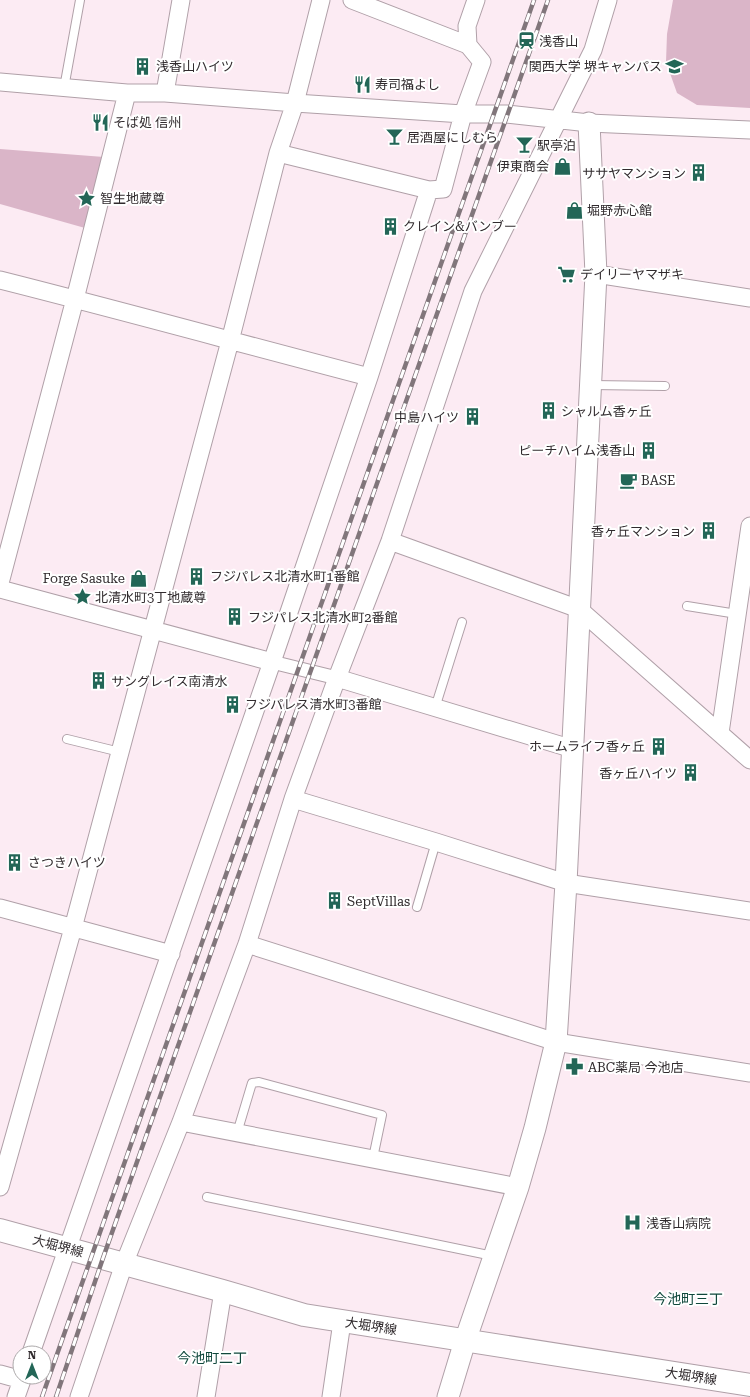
<svg xmlns="http://www.w3.org/2000/svg" width="750" height="1397" viewBox="0 0 750 1397" font-family="'Roboto Serif','Noto Sans JP',serif">
  <rect width="100%" height="100%" fill="#fcebf3"/>
  <path fill="#dab5c8" d="M673,0H750V108L697,105L677,93L666,62L667,34Z
    M0,149L104,157L85,228L0,204Z"/>
  <g fill="none" stroke-linecap="round" stroke-linejoin="round">
    <defs>
      <path id="service" d="M64,88L80,0
        M592,385L665,386
        M687,606L737,614
        M435,708L462,622
        M67,739L120,752
        M417,907L436,842
        M237,1133L252,1083L259,1082L382,1115L373,1158
        M207,1197L493,1256"/>
      <path id="pedestrian" d="M272,662L337,678"/>
      <path id="minor" d="M352,0L468,45L467,26L476,0
        M0,82L127,93H165L295,103L463,114H507L589,123L750,130
        M165,93L181,0
        M278,153L429,190
        M596,274L750,298
        M0,280C123,311 246,345 369,377
        M390,541L579,609L750,760
        M0,583L75,299L127,93
        M0,589L272,662
        M337,678L573,749
        M720,733L750,526
        M293,799L436,842L566,883L750,911
        M0,908L171,954
        M247,944L556,1042L750,1073
        M181,1122L518,1187
        M0,1187L73,928L230,341L278,153L295,103L321,0
        M31,1353L272,662L369,377L429,190L443,189L463,114L482,62L468,45
        M0,1374L22,1380
        M16,1397L23,1377
        M79,1397L124,1264L181,1122L247,944L293,799L337,678L390,541L473,291L593,50L608,0
        M206,1397L223,1291
        M331,1397L342,1322"/>
      <path id="tertiary" d="M448,1397L465,1341L518,1187L535,1128L556,1042L566,883L596,274L589,123"/>
      <path id="secondary" d="M0,1230L223,1291L304,1315L750,1385"/>
    </defs>
    <use href="#service" stroke="#b0a0a8" stroke-width="10"/>
    <use href="#pedestrian" stroke="#b0a0a8" stroke-width="15"/>
    <use href="#minor" stroke="#b0a0a8" stroke-width="19"/>
    <use href="#tertiary" stroke="#b0a0a8" stroke-width="23"/>
    <use href="#secondary" stroke="#b0a0a8" stroke-width="24"/>
    <use href="#service" stroke="#fff" stroke-width="8"/>
    <use href="#pedestrian" stroke="#fff" stroke-width="13"/>
    <use href="#minor" stroke="#fff" stroke-width="17"/>
    <use href="#tertiary" stroke="#fff" stroke-width="21"/>
    <use href="#secondary" stroke="#fff" stroke-width="22"/>
    <defs>
      <path id="rail" d="M42,1397L534,0
        M56,1397L103,1258L548,0"/>
    </defs>
    <use href="#rail" stroke="#81767b" stroke-width="4.5"/>
    <use href="#rail" stroke="#fff" stroke-width="3" stroke-dasharray="9" stroke-linecap="butt"/>
  </g>
  <defs>
    <symbol id="station-bare" viewBox="-9 -9 18 18"><path d="M-3-6H3Q5-6 5-4V2Q5 4 3 4L4.5 6H3L1.5 4h-3L-3 6H-4.5L-3 4Q-5 4-5 2V-4Q-5-6-3-6ZM-3.5-4v3h7v-3ZM-3.5 1v1.5H-2V1ZM2 1v1.5H3.5V1Z" fill="#236657" stroke="#fff" stroke-width="2.5" paint-order="stroke"/></symbol>
    <symbol id="building-bare" viewBox="-9 -9 18 18"><path d="M-4-6H4V6H1V3H-1V6H-4ZM-2.5-4.3h1.7v1.8h-1.7ZM.8-4.3h1.7v1.8H.8ZM-2.5-1h1.7V.8h-1.7ZM.8-1h1.7V.8H.8Z" fill="#236657" stroke="#fff" stroke-width="2.5" paint-order="stroke"/></symbol>
    <symbol id="university-bare" viewBox="-9 -9 18 18"><path d="M0-5L7-2L0 1L-7-2ZM-4 1L0 2.5L4 1V4Q0 6-4 4Z" fill="#236657" stroke="#fff" stroke-width="2.5" paint-order="stroke"/></symbol>
    <symbol id="restaurant-bare" viewBox="-9 -9 18 18"><path d="M-5-6h1v4h1v-4h1v4h1v-4h1v5L-1.5 .5V6h-2V.5L-5-1ZM5-6V6H3V1.5H1.5Q1.5-4 5-6Z" fill="#236657" stroke="#fff" stroke-width="2.5" paint-order="stroke"/></symbol>
    <symbol id="bar-bare" viewBox="-9 -9 18 18"><path d="M-6-5H6L.8 .8V4.5H3.5V6h-7V4.5H-.8V.8Z" fill="#236657" stroke="#fff" stroke-width="2.5" paint-order="stroke"/></symbol>
    <symbol id="shop-bare" viewBox="-9 -9 18 18"><path d="M-5-2.5h2.3a2.7 3.5 0 0 1 5.4 0H5L5.5 6h-11ZM-1.5-2.5h3a1.5 2.3 0 0 0-3 0Z" fill="#236657" stroke="#fff" stroke-width="2.5" paint-order="stroke"/></symbol>
    <symbol id="sight-bare" viewBox="-9 -9 18 18"><path d="M0-6L1.8-2.2L6-1.7L2.9 1.2L3.7 5.4L0 3.3L-3.7 5.4L-2.9 1.2L-6-1.7L-1.8-2.2Z" fill="#236657" stroke="#fff" stroke-width="2.5" paint-order="stroke"/></symbol>
    <symbol id="supermarket-bare" viewBox="-9 -9 18 18"><path d="M-6-5.5h2.5l.6 2H6L4.5 2H-2.5L-4.4-4H-6ZM-1.5 3.2a1.3 1.3 0 1 0 .1 0ZM3 3.2a1.3 1.3 0 1 0 .1 0Z" fill="#236657" stroke="#fff" stroke-width="2.5" paint-order="stroke"/></symbol>
    <symbol id="cafe-bare" viewBox="-9 -9 18 18"><path d="M-5.5-4.5H6V0H3Q3 3.5 0 3.5H-2.5Q-5.5 3.5-5.5 0ZM3-3.2v2h1.7v-2ZM-6 4.5H4V6H-6Z" fill="#236657" stroke="#fff" stroke-width="2.5" paint-order="stroke"/></symbol>
    <symbol id="pharmacy-bare" viewBox="-9 -9 18 18"><path d="M-2-6h4v4h4v4h-4v4h-4v-4h-4v-4h4Z" fill="#236657" stroke="#fff" stroke-width="2.5" paint-order="stroke"/></symbol>
    <symbol id="hospital-bare" viewBox="-9 -9 18 18"><path d="M-5-5h3v3.5h4V-5h3V5h-3V1.5h-4V5h-3Z" fill="#236657" stroke="#fff" stroke-width="2.5" paint-order="stroke"/></symbol>
  </defs>
  <g fill-rule="evenodd">
    <use href="#station-bare" x="514" y="28" width="25" height="25"/>
    <use href="#building-bare" x="130" y="54" width="25" height="25"/>
    <use href="#university-bare" x="662" y="54" width="25" height="25"/>
    <use href="#restaurant-bare" x="350" y="72" width="25" height="25"/>
    <use href="#restaurant-bare" x="88" y="110" width="25" height="25"/>
    <use href="#bar-bare" x="382" y="124" width="25" height="25"/>
    <use href="#bar-bare" x="512" y="132" width="25" height="25"/>
    <use href="#shop-bare" x="550" y="154" width="25" height="25"/>
    <use href="#building-bare" x="686" y="160" width="25" height="25"/>
    <use href="#sight-bare" x="74" y="186" width="25" height="25"/>
    <use href="#shop-bare" x="562" y="198" width="25" height="25"/>
    <use href="#building-bare" x="378" y="214" width="25" height="25"/>
    <use href="#supermarket-bare" x="554" y="262" width="25" height="25"/>
    <use href="#building-bare" x="536" y="398" width="25" height="25"/>
    <use href="#building-bare" x="460" y="404" width="25" height="25"/>
    <use href="#building-bare" x="636" y="438" width="25" height="25"/>
    <use href="#cafe-bare" x="616" y="468" width="25" height="25"/>
    <use href="#building-bare" x="696" y="518" width="25" height="25"/>
    <use href="#building-bare" x="184" y="564" width="25" height="25"/>
    <use href="#shop-bare" x="126" y="566" width="25" height="25"/>
    <use href="#sight-bare" x="70" y="584" width="25" height="25"/>
    <use href="#building-bare" x="222" y="604" width="25" height="25"/>
    <use href="#building-bare" x="86" y="668" width="25" height="25"/>
    <use href="#building-bare" x="220" y="692" width="25" height="25"/>
    <use href="#building-bare" x="646" y="734" width="25" height="25"/>
    <use href="#building-bare" x="678" y="760" width="25" height="25"/>
    <use href="#building-bare" x="2" y="850" width="25" height="25"/>
    <use href="#building-bare" x="322" y="888" width="25" height="25"/>
    <use href="#pharmacy-bare" x="562" y="1054" width="25" height="25"/>
    <use href="#hospital-bare" x="620" y="1210" width="25" height="25"/>
  </g>
  <g text-anchor="middle" dominant-baseline="central" stroke-width="4" stroke-linejoin="round" paint-order="stroke">
    <g font-size="13" fill="#312b2e" stroke="#fff" text-anchor="start">
      <text x="539" y="41">浅香山</text>
      <text x="156" y="66">浅香山ハイツ</text>
      <text x="662" y="66" text-anchor="end">関西大学 堺キャンパス</text>
      <text x="375" y="84">寿司福よし</text>
      <text x="113" y="122">そば処 信州</text>
      <text x="407" y="137">居酒屋にしむら</text>
      <text x="537" y="145">駅亭泊</text>
      <text x="549" y="166" text-anchor="end">伊東商会</text>
      <text x="686" y="173" text-anchor="end">ササヤマンション</text>
      <text x="100" y="198">智生地蔵尊</text>
      <text x="587" y="210">堀野赤心館</text>
      <text x="403" y="226">クレイン&amp;バンブー</text>
      <text x="580" y="274">デイリーヤマザキ</text>
      <text x="561" y="411">シャルム香ヶ丘</text>
      <text x="459" y="417" text-anchor="end">中島ハイツ</text>
      <text x="635" y="450" text-anchor="end">ピーチハイム浅香山</text>
      <text x="641" y="480">BASE</text>
      <text x="695" y="531" text-anchor="end">香ヶ丘マンション</text>
      <text x="210" y="576">フジパレス北清水町1番館</text>
      <text x="125" y="578" text-anchor="end">Forge Sasuke</text>
      <text x="95" y="597">北清水町3丁地蔵尊</text>
      <text x="248" y="617">フジパレス北清水町2番館</text>
      <text x="111" y="681">サングレイス南清水</text>
      <text x="245" y="704">フジパレス清水町3番館</text>
      <text x="645" y="746" text-anchor="end">ホームライフ香ヶ丘</text>
      <text x="677" y="773" text-anchor="end">香ヶ丘ハイツ</text>
      <text x="28" y="862">さつきハイツ</text>
      <text x="347" y="901">SeptVillas</text>
      <text x="588" y="1067">ABC薬局 今池店</text>
      <text x="646" y="1223">浅香山病院</text>
    </g>
    <g font-size="13" fill="#312b2e" stroke="#fff">
      <text transform="translate(58 1246) rotate(15)">大堀堺線</text>
      <text transform="translate(371 1326) rotate(9)">大堀堺線</text>
      <text transform="translate(691 1376) rotate(9)">大堀堺線</text>
    </g>
    <g font-size="14" fill="#10483c" stroke="#fff">
      <text x="688" y="1299">今池町三丁</text>
      <text x="212" y="1358">今池町二丁</text>
    </g>
  </g>
  <g transform="translate(32 1365)"><circle r="19" fill="#ffffff" stroke="#adaaab"/>
  <path d="M0-3L7 15L0 10L-7 15Z" fill="#236657"/>
  <text y="-6" font-size="11" font-weight="bold" text-anchor="middle" fill="#312b2e">N</text>
  </g>
</svg>
